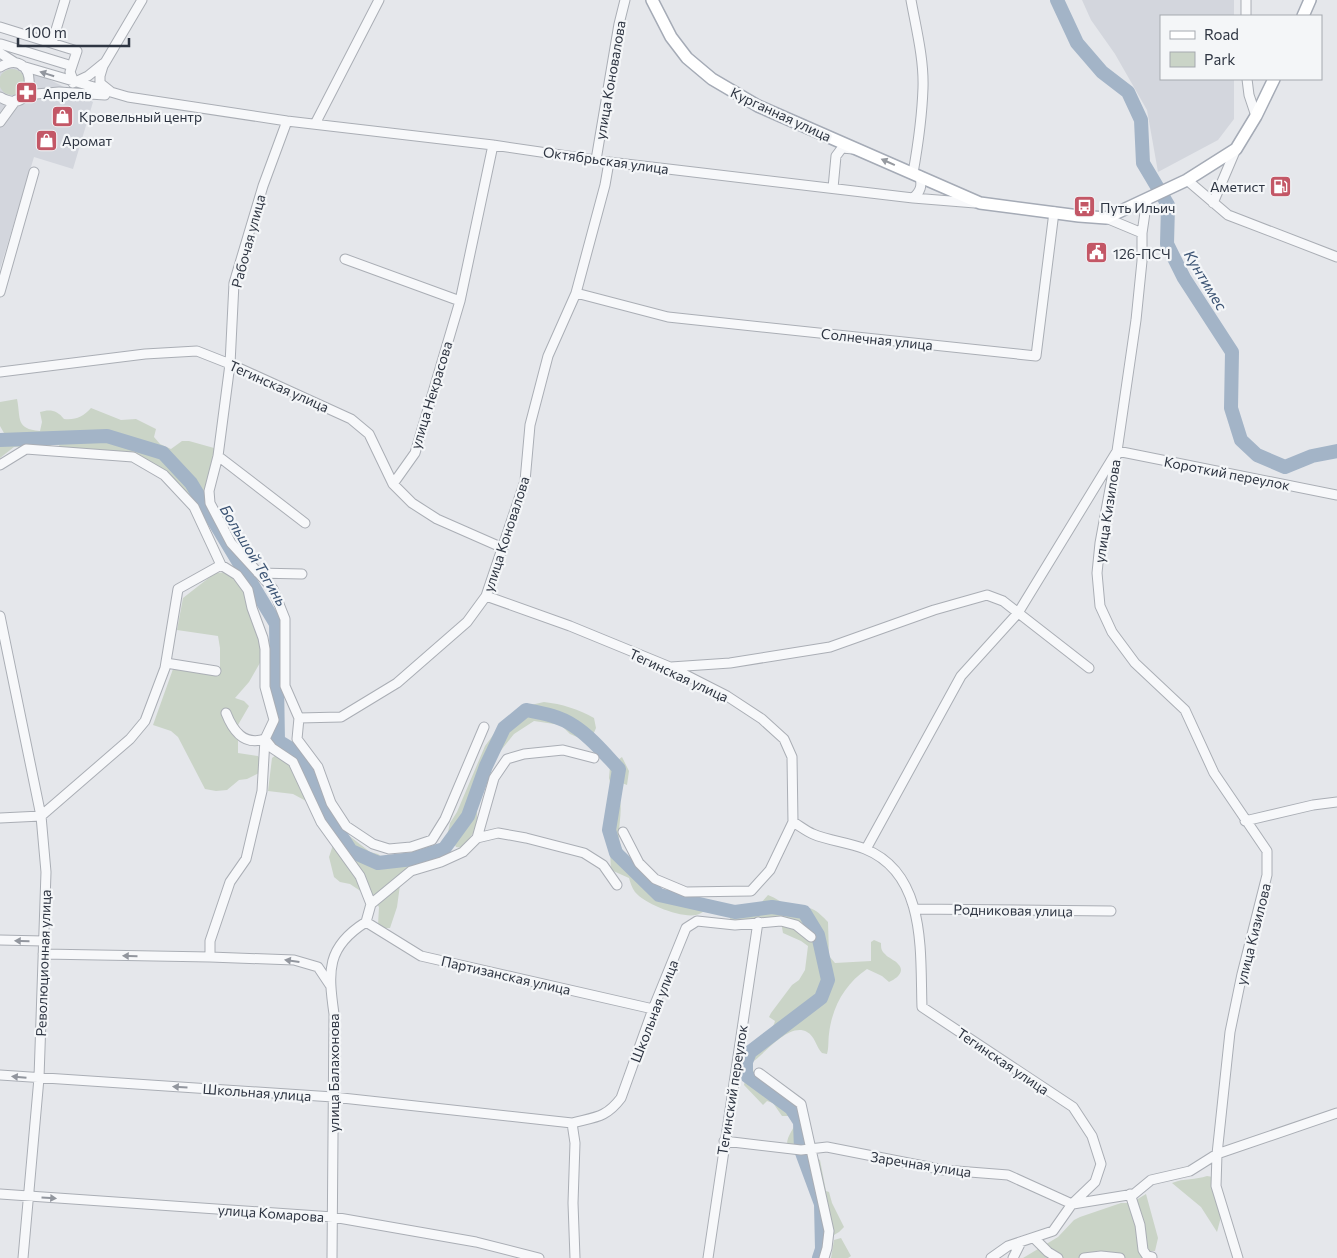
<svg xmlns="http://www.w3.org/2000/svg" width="1337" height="1258" viewBox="0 0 1337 1258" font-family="Commissioner,sans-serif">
  <rect width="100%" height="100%" fill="#e5e7eb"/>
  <path fill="#d3d6dd" d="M1082,0H1234V16H1161V79H1234V119L1218,140L1158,172L1147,110L1115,54L1091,20Z
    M0,54L93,102L73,169L34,157L0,269Z"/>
  <path fill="#cad4c7" d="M-1 82a13 13 0 1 1 26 0a13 13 0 1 1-26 0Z
    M17,399C21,418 15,429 40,431L42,422L40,412C50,409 57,410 64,419C76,420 83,417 91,408L121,420L136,419L156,429L154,437L160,444L171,449L182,441H189L214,448L218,456L210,503L194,507L164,475L133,457L63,452L59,445H52L48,447L38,445L14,447L0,458V434L4,433L0,426V402Z
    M228,572L242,583L260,635L261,661L249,682L235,698L244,701L249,706L238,725V753L258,756L261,760L259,773L247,779L239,780L227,790L216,791L205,789L178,737L171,731L153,725L173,669L220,675V648L218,636L177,630L183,598L215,573Z
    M544,702C562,704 578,709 594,718L596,728L593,735L584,740L570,734L561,725L534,721L514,734L494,759L485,762L475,780L473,793L477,811V820L474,832L462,848L456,847L448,832L450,823L457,812L485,746L505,719L522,707Z
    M276,755L291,766L306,801L293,794L268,791L272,758Z
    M622,757L629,771L627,785L622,783L618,793C624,808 618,824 619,839C620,846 625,855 629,860C648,885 677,903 708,899L712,904C707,909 703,913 696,915C680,918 645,904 635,892C632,888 630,882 629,878L611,870L609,830L614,797L609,778L610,766Z
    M343,831L370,852L378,854L383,858L405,857L431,848L441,847L440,859L413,868L400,885L397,907L390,928H383L378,925L379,907L373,899L359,890L350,884L340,882L334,877L329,857L336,836Z
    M768,895C776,898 782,903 789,906C796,908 802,906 809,908C816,909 823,917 828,922L829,956L835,963L871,961V942L874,940L881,943C881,947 881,951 885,954C888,958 895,960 898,964C906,972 896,979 889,982L882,976L867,969C845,984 832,1007 829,1034C828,1041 829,1047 827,1054L822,1053C816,1047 815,1036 807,1032C789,1022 765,1054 751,1063C752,1066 753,1071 755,1074C765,1091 793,1094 801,1110C804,1118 805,1136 806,1145H787C787,1134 794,1131 796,1120L790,1116H782L773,1103L767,1101L763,1105L744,1085L748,1066L751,1063L745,1055V1050C757,1045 772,1033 775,1021L769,1017L771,1013L792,985L799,980L805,970L808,946L801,941L783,933L781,922H730V915L739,907L759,905Z
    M808,1153L820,1160L826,1191L829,1192L832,1203L844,1227L839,1232L834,1235L829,1231L816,1184L807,1175L802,1156Z
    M1207,1176L1213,1177L1222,1213L1217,1232L1201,1207L1172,1183C1184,1178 1196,1180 1207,1176Z
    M1146,1194L1158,1238L1155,1251H1147L1142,1258H1023L1058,1237L1074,1220L1080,1217L1121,1203H1131Z
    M841,1238L851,1256L848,1258H831L834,1240Z"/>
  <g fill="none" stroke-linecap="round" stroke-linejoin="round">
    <path stroke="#a3b4c7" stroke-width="14" d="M1057,0L1077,43L1102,72L1128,92L1141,120L1143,163L1168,205L1167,244L1184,278L1232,352L1231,408L1241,440L1257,455L1285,467L1312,456L1337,451
      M0,440L107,436L163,453L191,483L276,624L278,741L301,755L320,803L351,851L378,863L413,859L444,849L468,816L486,766L504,728L526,710C542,713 560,716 574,726C591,737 605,754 619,769L609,830L616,853L659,895L735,912L772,907L804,912L818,935L828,980L821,998L750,1052L746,1062V1075L791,1108L800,1122L801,1150L821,1204L822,1249L819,1258"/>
    <defs>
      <path id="minor" d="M911,0C916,28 924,59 923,88C922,117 918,145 913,173
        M1246,0V16
        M0,27L77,51L70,72L74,82
        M52,43L65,0
        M1,44L72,66
        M0,53L14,62
        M22,66L128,97L287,121L493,145L609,162L913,198L975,203
        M0,67C39,44 39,120 0,97
        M1247,79L1249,95L1256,116
        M73,83L88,76L104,63
        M110,91L100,83V76L103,66L142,0
        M25,95L59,92L105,95
        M287,121L263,186L234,283L230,364L218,456L209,491L210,503L231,543L273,589L285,619V686L299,718L297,739L318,767L331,803L346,826L373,844L389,849L411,847L432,840L445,819L484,727
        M0,122L16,100
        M315,124L379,0
        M596,160L619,24L625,0
        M1187,180L1228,215L1337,257
        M833,188L836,156L842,148L853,149
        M913,198C921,191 922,186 920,176
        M1213,203L1236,149
        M1106,218L1142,233V261L1136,320L1117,451L1100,543L1097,573L1100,606L1112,632L1135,663L1185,710L1214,773L1267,851V875L1242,974L1230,1032L1217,1154L1216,1186L1238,1258
        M1142,233L1147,199
        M345,259L460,301
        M0,292L34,172
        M576,293L668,317L1036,356L1054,212
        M0,372L145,354L197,351L230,364L351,419L369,434L393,484L412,503L437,519L503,548
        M218,456L305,523
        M0,465L26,449L133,457L164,475L194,507L221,565
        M393,484L415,453L460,301L493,145
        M258,573L302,574
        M486,596L570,626L670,667L727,696L762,719L784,739L792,757L793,822C800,826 806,831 813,834C829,841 848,842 865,849C927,874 920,952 922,1007L1073,1107L1092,1136L1101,1164L1095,1182L1072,1204L1053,1231L1008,1246L991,1258
        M0,616L41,816L46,872L39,1078L23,1258
        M166,663L216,671
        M671,667L730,663L830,647L934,610L987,595L1003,601L1089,668
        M299,718L341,717L397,683L467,622L486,596L525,481L530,425L548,356L576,293L605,185L609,162
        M0,818L41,816L130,739L145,721L165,668L178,589L221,565L237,575L248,590L252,608L263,638L265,649V687L274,720L265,739C244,746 233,731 226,713
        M1245,821L1313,805L1337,802
        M623,832L639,863L655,879L686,892L751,891L770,870L793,822
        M477,838L494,778L507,759L524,754L563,750L594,758
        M866,849L961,676L1018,613L1117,451L1337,495
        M371,904L411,871L441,862L463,852L477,838L498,833L526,838L584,853L603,865L617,885
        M915,909L1111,911
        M366,922L421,956L653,1009
        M0,940L43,941
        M43,954L210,957L294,960L318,967L330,985
        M210,957V941L230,882L246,859L262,791L265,739L272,748L293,762L321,822L360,876L371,904
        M759,1073L801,1104L829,1231L827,1248L824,1258
        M0,1075L333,1097L572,1123
        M724,1141L801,1150L827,1147L944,1170L1008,1175L1072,1204
        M0,1194L333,1217L476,1242L539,1258
        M1130,1194L1140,1225L1143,1250L1147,1256L1152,1257L1148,1258
        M1073,1204L1134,1194L1151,1180L1190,1171L1217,1154L1337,1113
        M1034,1238L1048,1252L1058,1258
        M332,1258L334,1014C328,971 326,947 366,922L371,904
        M575,1258L573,1203L575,1143L572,1123C595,1117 606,1118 621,1098L653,1009L686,928L697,921L735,925L781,921L796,925L811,937
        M708,1258L758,922
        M1013,1258L1021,1242
        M1084,1258L1101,1256L1120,1258"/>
      <path id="major" d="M652,0L671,37L687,58L712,79L758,106L980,203L1079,216L1106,218L1187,180L1236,149L1256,116L1274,79
        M1303,16L1310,0"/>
    </defs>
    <use href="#minor" stroke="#aaaeb5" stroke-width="11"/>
    <use href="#major" stroke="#a5abb6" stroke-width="14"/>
    <use href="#minor" stroke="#f7f8fa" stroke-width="9"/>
    <use href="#major" stroke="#fff" stroke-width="11"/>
  </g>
  <defs><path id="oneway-solid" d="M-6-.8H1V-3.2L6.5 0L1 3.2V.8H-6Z" transform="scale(1.25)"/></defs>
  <g fill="#92969e">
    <use href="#oneway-solid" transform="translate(47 74) rotate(-163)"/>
    <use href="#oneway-solid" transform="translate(22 941) rotate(-179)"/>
    <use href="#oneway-solid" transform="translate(130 956) rotate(-179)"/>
    <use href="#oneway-solid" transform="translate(292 961) rotate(-172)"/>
    <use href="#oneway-solid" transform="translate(19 1077) rotate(-175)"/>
    <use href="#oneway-solid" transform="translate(180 1087) rotate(-176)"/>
    <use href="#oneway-solid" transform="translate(49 1198) rotate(4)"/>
  </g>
  <use fill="#969aa0" href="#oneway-solid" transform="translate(888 162) rotate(-156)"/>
  <defs>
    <symbol id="pharmacy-square" viewBox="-11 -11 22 22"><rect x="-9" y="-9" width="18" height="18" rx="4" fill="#c35766" stroke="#f4f6f8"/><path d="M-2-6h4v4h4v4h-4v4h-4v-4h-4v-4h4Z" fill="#fff"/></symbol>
    <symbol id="shop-square" viewBox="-11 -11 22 22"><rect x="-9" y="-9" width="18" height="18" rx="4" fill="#c35766" stroke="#f4f6f8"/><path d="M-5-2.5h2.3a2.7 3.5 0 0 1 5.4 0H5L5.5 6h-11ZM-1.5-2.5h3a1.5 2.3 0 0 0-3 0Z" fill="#fff"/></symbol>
    <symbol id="fuel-square" viewBox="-11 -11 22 22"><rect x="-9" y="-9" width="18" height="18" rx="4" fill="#c35766" stroke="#f4f6f8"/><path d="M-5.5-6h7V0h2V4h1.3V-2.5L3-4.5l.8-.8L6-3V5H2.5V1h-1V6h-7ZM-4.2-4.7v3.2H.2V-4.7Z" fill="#fff"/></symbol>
    <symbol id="bus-square" viewBox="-11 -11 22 22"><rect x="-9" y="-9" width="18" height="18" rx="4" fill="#c35766" stroke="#f4f6f8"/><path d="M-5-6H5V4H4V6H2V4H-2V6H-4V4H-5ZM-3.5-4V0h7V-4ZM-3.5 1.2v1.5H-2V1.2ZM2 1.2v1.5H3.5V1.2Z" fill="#fff"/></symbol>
    <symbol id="civic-square" viewBox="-11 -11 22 22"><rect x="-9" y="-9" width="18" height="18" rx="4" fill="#c35766" stroke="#f4f6f8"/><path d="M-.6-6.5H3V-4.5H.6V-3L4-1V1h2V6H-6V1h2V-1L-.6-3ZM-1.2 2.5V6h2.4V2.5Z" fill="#fff"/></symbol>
  </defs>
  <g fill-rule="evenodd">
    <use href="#pharmacy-square" x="14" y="80" width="25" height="25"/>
    <use href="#shop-square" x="50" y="104" width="25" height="25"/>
    <use href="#shop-square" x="34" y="128" width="25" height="25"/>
    <use href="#fuel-square" x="1268" y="174" width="25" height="25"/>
    <use href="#bus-square" x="1072" y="194" width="25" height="25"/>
    <use href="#civic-square" x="1084" y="240" width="25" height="25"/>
  </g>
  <g text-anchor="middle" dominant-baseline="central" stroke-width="4.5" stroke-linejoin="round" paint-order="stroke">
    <g font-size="14" fill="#2e3542" stroke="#f4f6f8">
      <text transform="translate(610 80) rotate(-80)">улица Коновалова</text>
      <text transform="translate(781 114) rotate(25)">Курганная улица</text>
      <text transform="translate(606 160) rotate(8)">Октябрьская улица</text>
      <text transform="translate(248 241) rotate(-75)">Рабочая улица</text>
      <text transform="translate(877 339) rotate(6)">Солнечная улица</text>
      <text transform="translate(279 386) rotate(24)">Тегинская улица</text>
      <text transform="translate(431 395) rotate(-73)">улица Некрасова</text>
      <text transform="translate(1227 473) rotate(11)">Короткий переулок</text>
      <text transform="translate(1107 511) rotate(-81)">улица Кизилова</text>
      <text transform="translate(506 534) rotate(-72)">улица Коновалова</text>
      <text transform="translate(679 675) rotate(25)">Тегинская улица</text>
      <text transform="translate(1013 910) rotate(1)">Родниковая улица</text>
      <text transform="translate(1253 934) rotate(-76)">улица Кизилова</text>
      <text transform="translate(43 963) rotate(-88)">Революционная улица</text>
      <text transform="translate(506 975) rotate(13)">Партизанская улица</text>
      <text transform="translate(654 1011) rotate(-69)">Школьная улица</text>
      <text transform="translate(1003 1061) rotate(34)">Тегинская улица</text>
      <text transform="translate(333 1073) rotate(-90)">улица Балахонова</text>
      <text transform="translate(732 1090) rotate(-81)">Тегинский переулок</text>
      <text transform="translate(257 1092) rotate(4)">Школьная улица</text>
      <text transform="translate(921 1164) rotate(9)">Заречная улица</text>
      <text transform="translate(271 1213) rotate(4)">улица Комарова</text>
    </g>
    <g font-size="14" fill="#2e3542" stroke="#f4f6f8" text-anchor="start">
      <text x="43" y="93">Апрель</text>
      <text x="79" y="116">Кровельный центр</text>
      <text x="62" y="140">Аромат</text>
      <text x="1265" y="186" text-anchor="end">Аметист</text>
      <text x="1100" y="207">Путь Ильич</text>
      <text x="1113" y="253">126-ПСЧ</text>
    </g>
    <g font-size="15" font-style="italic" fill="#3b5373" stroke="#f4f6f8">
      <text transform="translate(1206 280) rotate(59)">Кунтимес</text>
      <text transform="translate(254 555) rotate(59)">Большой Тегинь</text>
    </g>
  </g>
  <rect x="1160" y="15" width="162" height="65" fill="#f4f6f8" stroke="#a5a9af"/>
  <rect x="1170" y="31" width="25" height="8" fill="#ffffff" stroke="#a5a9af"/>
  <text x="1204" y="40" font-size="15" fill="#2e3542">Road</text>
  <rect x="1170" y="52" width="25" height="15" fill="#cad4c7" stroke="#a5a9af"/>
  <text x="1204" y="65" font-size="15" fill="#2e3542">Park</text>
  <path d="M18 38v8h111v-8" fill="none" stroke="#2e3542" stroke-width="2.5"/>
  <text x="25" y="38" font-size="15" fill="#2e3542" stroke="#f4f6f8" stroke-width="4" paint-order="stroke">100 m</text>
</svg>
